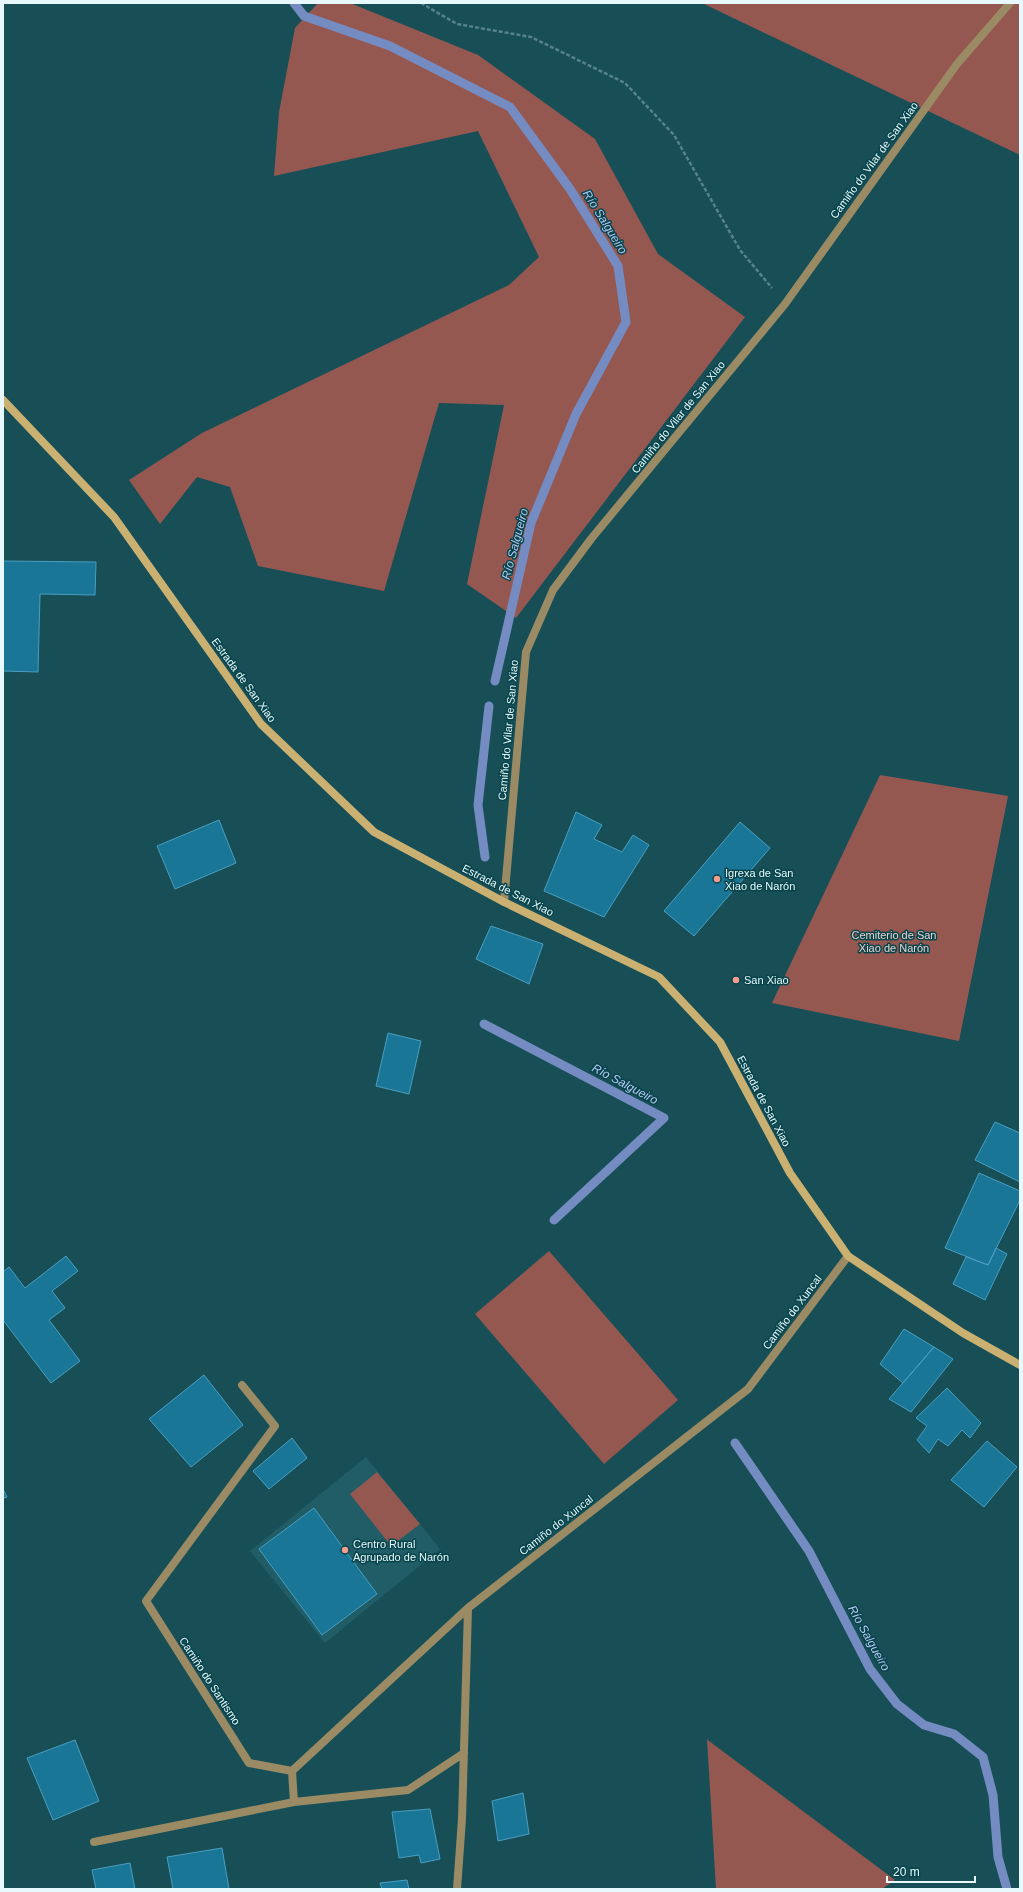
<svg xmlns="http://www.w3.org/2000/svg" width="1023" height="1892" viewBox="0 0 1023 1892" font-family="Arial,sans-serif">
  <rect width="100%" height="100%" fill="#184f57"/>
  <path fill="#205d66" d="M366,1457L440,1549L325,1643L250,1551Z"/>
  <path fill="#955850" d="M318,3H350L478,55L595,139L658,254L745,317L516,618L467,584L504,405L439,403L384,591L258,566L230,487L197,477L160,524L129,480L202,433L509,285L539,257L478,131L274,176L279,112L295,28Z
    M702,3H1020V155Z
    M880,775L1008,796L959,1041L772,1003Z
    M549,1251L678,1400L604,1464L475,1314Z
    M377,1472L420,1524L391,1546L350,1494Z
    M707,1739L709,1741L895,1880L882,1889H716Z"/>
  <g fill="none" stroke-linecap="round" stroke-linejoin="round">
    <path stroke="#758cc3" stroke-width="9" d="M294,3L304,16L390,46L510,107L570,189L618,266L626,322L576,414L531,523L495,681
      M485,857L478,805L489,706
      M484,1024L664,1118L554,1220
      M735,1443L809,1551L870,1669L897,1704L924,1725L954,1734L983,1757L993,1795L998,1857L1007,1889"/>
  </g>
  <path fill="#1a7697" stroke="#4a9ec1" d="M3,561L96,562L95,595L40,594L38,672L3,671Z
    M576,812L602,825L594,839L622,852L633,835L649,845L604,917L544,891Z
    M219,820L236,863L175,889L157,846Z
    M740,822L770,848L694,936L664,911Z
    M491,926L543,944L529,984L476,959Z
    M388,1033L421,1041L409,1094L376,1086Z
    M995,1122L1020,1133V1182L975,1160Z
    M979,1173L1020,1191V1200L988,1265L945,1248Z
    M996,1248L1007,1254L985,1300L953,1284L966,1257L988,1265Z
    M66,1256L78,1271L52,1291L65,1308L49,1320L80,1361L51,1383L3,1320V1272L9,1267L25,1288Z
    M904,1329L934,1347L903,1383L880,1364Z
    M934,1347L953,1359L911,1412L889,1399Z
    M204,1375L243,1425L191,1467L149,1419Z
    M947,1388L981,1423L970,1438L962,1430L948,1446L938,1439L929,1453L917,1440L927,1426L916,1418Z
    M292,1438L307,1458L269,1489L253,1471Z
    M987,1441L1017,1467L984,1507L951,1480Z
    M3,1489L7,1497L3,1498Z
    M314,1508L377,1594L322,1635L259,1549Z
    M75,1740L99,1801L53,1820L27,1758Z
    M523,1793L529,1834L498,1841L492,1801Z
    M430,1809L440,1859L421,1863L419,1855L399,1858L392,1812Z
    M222,1848L229,1889H173L167,1857Z
    M130,1863L135,1889H96L92,1870Z
    M407,1880L409,1889H382L380,1883Z"/>
  <g fill="none" stroke-linecap="round" stroke-linejoin="round">
    <path stroke="#568289" stroke-width="2.5" stroke-dasharray="4 2" stroke-linecap="butt" d="M421,3L457,24L531,37L625,83L674,135L740,250L772,288"/>
    <path stroke="#9b8b65" stroke-width="8" d="M504,902L526,652L553,590L591,539L785,304L957,64L1010,3
      M242,1385L275,1426L146,1601L249,1763L292,1771L468,1608
      M294,1802L408,1790L464,1753
      M94,1842L294,1802L292,1771
      M457,1889L462,1819L468,1608L748,1389L848,1256"/>
    <path stroke="#cab172" stroke-width="8" d="M3,400L114,517L261,724L374,832L504,902L659,977L720,1042L790,1173L848,1256L963,1333L1020,1365"/>
  </g>
  <g fill="#f59c90" stroke="#08444c" stroke-width="1.5">
    <circle cx="717" cy="879" r="4"/>
    <circle cx="736" cy="980" r="4"/>
    <circle cx="345" cy="1550" r="4"/>
  </g>
  <g text-anchor="middle" dominant-baseline="central" stroke-width="3" stroke-linejoin="round" paint-order="stroke">
    <g font-size="11" fill="#e7f9fc" stroke="#08444c">
      <text transform="translate(874 160) rotate(-54)">Camiño do Vilar de San Xiao</text>
      <text transform="translate(678 417) rotate(-51)">Camiño do Vilar de San Xiao</text>
      <text transform="translate(244 680) rotate(54)">Estrada de San Xiao</text>
      <text transform="translate(508 730) rotate(-85)">Camiño do Vilar de San Xiao</text>
      <text transform="translate(508 890) rotate(27)">Estrada de San Xiao</text>
      <text transform="translate(764 1101) rotate(62)">Estrada de San Xiao</text>
      <text transform="translate(792 1312) rotate(-53)">Camiño do Xuncal</text>
      <text transform="translate(556 1525) rotate(-38)">Camiño do Xuncal</text>
      <text transform="translate(210 1681) rotate(57)">Camiño do Santismo</text>
    </g>
    <g font-size="11" fill="#e7f9fc" stroke="#08444c" text-anchor="start">
      <text x="725" y="873">Igrexa de San<tspan x="725" dy="13">Xiao de Narón</tspan></text>
      <text x="744" y="980">San Xiao</text>
      <text x="353" y="1544">Centro Rural<tspan x="353" dy="13">Agrupado de Narón</tspan></text>
    </g>
    <g font-size="11" fill="#edd2ce" stroke="#08444c">
      <text x="894" y="935">Cemiterio de San<tspan x="894" dy="13">Xiao de Narón</tspan></text>
    </g>
    <g font-size="12" font-style="italic" fill="#b7c8f3" stroke="#08444c">
      <text transform="translate(605 222) rotate(58)">Río Salgueiro</text>
      <text transform="translate(515 544) rotate(-75)">Río Salgueiro</text>
      <text transform="translate(625 1084) rotate(28)">Río Salgueiro</text>
      <text transform="translate(869 1638) rotate(61)">Río Salgueiro</text>
    </g>
  </g>
  <rect width="1023" height="1892" fill="none" stroke="#e7f9fc" stroke-width="8"/>
  <path d="M887 1876v6h88v-6" fill="none" stroke="#e7f9fc" stroke-width="2"/>
  <text x="893" y="1876" font-size="12" fill="#e7f9fc" stroke="#08444c" stroke-width="3" paint-order="stroke">20 m</text>
</svg>
